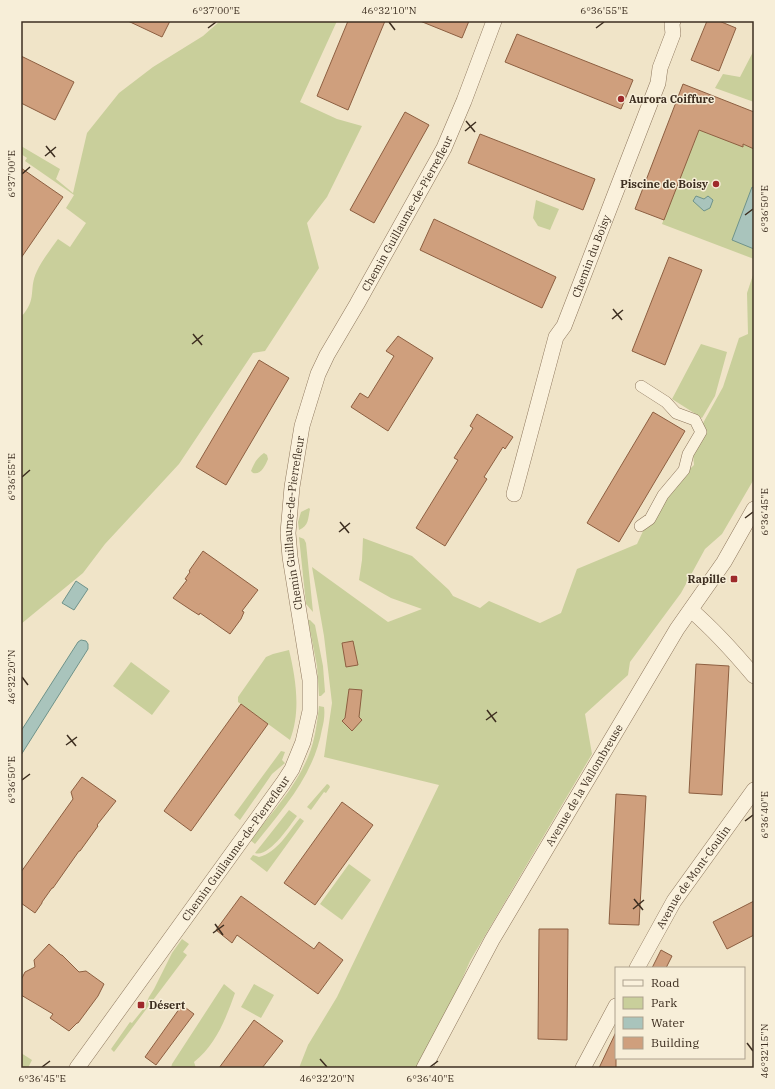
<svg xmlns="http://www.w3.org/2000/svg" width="775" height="1089" viewBox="0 0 775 1089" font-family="'IBM Plex Serif',serif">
  <rect width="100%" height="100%" fill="#f0e4c8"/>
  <path fill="#c9cf9b" d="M220,21H337L300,102L337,119L362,126L327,197L307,223L319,268L265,351L253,353L179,464L105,544L83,573L21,624V317C38,299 28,289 37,271C42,260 51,249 58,239L70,247L86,223L66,208L74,195L25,161L27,158L21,154V146L60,169L56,179L73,193L87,133L119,93L153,67L203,36Z
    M754,50V102L715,88L723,74L740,77Z
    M699,130L743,146V144L754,149V259L662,224Z
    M536,200L559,209L550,230L538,226L533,218Z
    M754,272V479L722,534L705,549L681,593L630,662L628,675L585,714L592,754L470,961L423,1068H299L308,1045L337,997L439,785L324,757L332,703L324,636L312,567L388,622L422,609L391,598L359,580L362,560L363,538L412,556L449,590L453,596L480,608L489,601L540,623L561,613L577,569L637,544L645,527L670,488L694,465L692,443L723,387L739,338L748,334L747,293Z
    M701,344L727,352L715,396L702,418L672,399Z
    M264,453L267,455L268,459C265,466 261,475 253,473L251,471C254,463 257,458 264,453Z
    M309,508L310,509C308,518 309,526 299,530L298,522L301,512Z
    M299,537L304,539L306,543L313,612L306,604Z
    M308,620H310L315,625L323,666L325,692L321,696H319L317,666Z
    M289,650C296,679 301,712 290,740L238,702V697L266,657L273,654Z
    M131,662L170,691L152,715L113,686Z
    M319,706L324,707C325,714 324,722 322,729C314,775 283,809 255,844L250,840C271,814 295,788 308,757C315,741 317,723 319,706Z
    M281,751L285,752L282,760L285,763L272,774L240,820L234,815Z
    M327,784L329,785L330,787L326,793L324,792L311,810L307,807Z
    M289,810L297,816C290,825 269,858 255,853Z
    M300,818L304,821L267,872L250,859L253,855L259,857C277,853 289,831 300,818Z
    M349,864L371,880L342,920L320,904Z
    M182,939L189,944L183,952L187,955L114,1052L111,1049L130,1022L132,1023L144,1008L149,997L154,989L172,953Z
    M224,984L235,993C226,1018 216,1045 194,1062L196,1068H171L172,1064Z
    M254,984L274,995L261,1018L241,1007Z
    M21,1053L32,1060L28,1068H21Z"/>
  <path fill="#a9c4bc" stroke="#6f938a" d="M752,187L754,188V249L732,240Z
    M696,196L704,199L708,196L713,200L710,208L704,211L693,201Z
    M76,581L88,589L74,610L62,603Z
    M81,640L86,641L88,644V649L21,755V731L78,642Z"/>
  <path fill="#cf9f7d" stroke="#8d5f41" d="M128,21H170L162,37Z
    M348,21H385L348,110L317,96Z
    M420,21H469L462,38Z
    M707,21H719L736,28L719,71L691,60Z
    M517,34L633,80L621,109L505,62Z
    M21,56L74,82L55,120L21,103Z
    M683,84L754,112V149L743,144V147L699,130L664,220L635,209Z
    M405,112L429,125L374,223L350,210Z
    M480,134L595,179L583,210L468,163Z
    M21,168L63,197L21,258Z
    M434,219L556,277L542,308L420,250Z
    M669,257L702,270L665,365L632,351Z
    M398,336L433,358L388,431L351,407L360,393L368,398L394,356L386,351Z
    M259,360L289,378L226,485L196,467Z
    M653,412L685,431L619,542L587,523Z
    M477,414L513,437L505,449L503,447L484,477L487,479L445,546L416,528L458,460L454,458L473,428L470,426Z
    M203,551L258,590L242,611L244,612L241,619L230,634L200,613L199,615L191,610L173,598L187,580L185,579L190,572L189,571Z
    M353,641L358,665L346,667L342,643Z
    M696,664L729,666L722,795L689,793Z
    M349,689L362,690L359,717L362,720L352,731L342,721L345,718Z
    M241,704L268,724L191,831L164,811Z
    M82,777L116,801L97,825L98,826L80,851H79L53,888H52L42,902V903L35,913L21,903V872L73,799L71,792Z
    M616,794L646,796L639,925L609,924Z
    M342,802L373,825L315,905L284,883Z
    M241,896L314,949L319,942L343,960L318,994L237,935L232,943L216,930Z
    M754,901V935L727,949L713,922Z
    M539,929H568L567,1040L538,1039Z
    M49,944L61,955H62L79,972L86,971L104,984L98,996L78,1023H77L69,1031L50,1018L53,1014L21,995V980L25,972L35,967L34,960Z
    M661,950L672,956L666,968H652Z
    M182,1005L194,1014L156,1065L145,1057Z
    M254,1020L283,1041L262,1068H219Z
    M616,1032V1068H599Z"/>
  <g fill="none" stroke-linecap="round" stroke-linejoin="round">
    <defs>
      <path id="pedestrian" d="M640,526L650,519L663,495L684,470L688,454L701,432L695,420L676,413L666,402L641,386"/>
      <g id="minor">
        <path id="s1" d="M514,494L556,337L564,326L658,83L660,68L673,34L672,24L673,21"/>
        <path d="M691,610C714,630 734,652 754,676"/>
        <path id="s2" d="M637,968L674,901L754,790"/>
        <path id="s3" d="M77,1068L283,783L292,769L303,742L310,711V680L290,557L288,533L292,487L302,426L318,374L327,355L357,304L444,148L464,101L494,21"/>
        <path id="s4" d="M424,1068L492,940L677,629L724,562L754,509"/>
        <path d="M583,1068L616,1006"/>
      </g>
    </defs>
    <use href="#pedestrian" stroke="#8d765c" stroke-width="12"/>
    <use href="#minor" stroke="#8d765c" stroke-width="16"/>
    <use href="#pedestrian" stroke="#faf1dc" stroke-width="11"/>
    <use href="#minor" stroke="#faf1dc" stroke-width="15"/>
  </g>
  <path fill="none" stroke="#3d2e20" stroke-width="1.5" d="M389,22L395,30M208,28L216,22M596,28L604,22M466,121L475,132M465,131L476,122M46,146L55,157M45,156L56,147M22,174L30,167M745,215L753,209M613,309L622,320M612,319L623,310M193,334L202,345M192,344L203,335M22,477L30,470M745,518L753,512M340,522L349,533M339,532L350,523M22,677L28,685M487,710L496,722M486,720L497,712M67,735L76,746M66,745L77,737M22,780L30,774M745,821L753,815M634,899L643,910M633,909L644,900M215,924L223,935M213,933L224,925M747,1043L753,1051M320,1059L327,1067M42,1067L50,1061M430,1067L438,1061"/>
  <g fill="#9e2a2b" stroke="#f7eed8" stroke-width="1.5">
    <circle cx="621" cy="99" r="4"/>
    <circle cx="716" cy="184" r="4"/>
    <rect x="730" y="575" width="8" height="8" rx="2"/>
    <rect x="137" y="1001" width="8" height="8" rx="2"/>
  </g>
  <g text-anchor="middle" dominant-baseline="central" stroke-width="3" stroke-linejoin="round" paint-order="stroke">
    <g font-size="11" font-weight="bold" fill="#3d2e20" stroke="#f7eed8" text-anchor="start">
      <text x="629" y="99">Aurora Coiffure</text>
      <text x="708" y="184" text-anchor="end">Piscine de Boisy</text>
      <text x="726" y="579" text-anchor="end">Rapille</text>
      <text x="149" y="1005">Désert</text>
    </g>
    <g font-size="11" fill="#3d2e20" stroke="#f7eed8">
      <text stroke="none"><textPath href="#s3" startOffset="955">Chemin Guillaume-de-Pierrefleur</textPath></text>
      <text stroke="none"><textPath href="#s1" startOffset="251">Chemin du Boisy</textPath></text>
      <text stroke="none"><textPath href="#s3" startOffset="619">Chemin Guillaume-de-Pierrefleur</textPath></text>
      <text stroke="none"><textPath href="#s4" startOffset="325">Avenue de la Vallombreuse</textPath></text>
      <text stroke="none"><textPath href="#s3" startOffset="271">Chemin Guillaume-de-Pierrefleur</textPath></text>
      <text stroke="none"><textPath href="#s2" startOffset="107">Avenue de Mont-Goulin</textPath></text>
    </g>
  </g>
  <rect width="775" height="1089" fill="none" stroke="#f7eed8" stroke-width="44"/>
  <rect x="615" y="967" width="130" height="92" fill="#f7eed8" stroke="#ada18e"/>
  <rect x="623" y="980" width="20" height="6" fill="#faf1dc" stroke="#ada18e"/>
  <text x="651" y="987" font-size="12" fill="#3d2e20">Road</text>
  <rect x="623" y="997" width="20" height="12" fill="#c9cf9b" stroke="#ada18e"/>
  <text x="651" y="1007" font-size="12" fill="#3d2e20">Park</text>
  <rect x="623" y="1017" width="20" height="12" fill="#a9c4bc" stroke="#ada18e"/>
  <text x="651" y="1027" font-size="12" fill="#3d2e20">Water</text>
  <rect x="623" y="1037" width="20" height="12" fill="#cf9f7d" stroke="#ada18e"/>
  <text x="651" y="1047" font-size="12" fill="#3d2e20">Building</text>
  <rect x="22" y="22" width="731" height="1045" fill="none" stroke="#3d2e20" stroke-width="1.5"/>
  <g font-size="10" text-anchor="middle" fill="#3d2e20">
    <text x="216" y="14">6°37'00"E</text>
    <text x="389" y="14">46°32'10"N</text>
    <text x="604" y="14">6°36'55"E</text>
    <text transform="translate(11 174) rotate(-90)" y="4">6°37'00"E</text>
    <text transform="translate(764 209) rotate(-90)" y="4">6°36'50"E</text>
    <text transform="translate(11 477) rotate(-90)" y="4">6°36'55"E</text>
    <text transform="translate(764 512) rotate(-90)" y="4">6°36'45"E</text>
    <text transform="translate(11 677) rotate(-90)" y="4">46°32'20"N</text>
    <text transform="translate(11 780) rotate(-90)" y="4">6°36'50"E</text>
    <text transform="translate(764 815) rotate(-90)" y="4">6°36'40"E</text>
    <text transform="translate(764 1051) rotate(-90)" y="4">46°32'15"N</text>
    <text x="42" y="1082">6°36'45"E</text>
    <text x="327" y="1082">46°32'20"N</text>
    <text x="430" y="1082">6°36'40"E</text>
  </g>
</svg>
